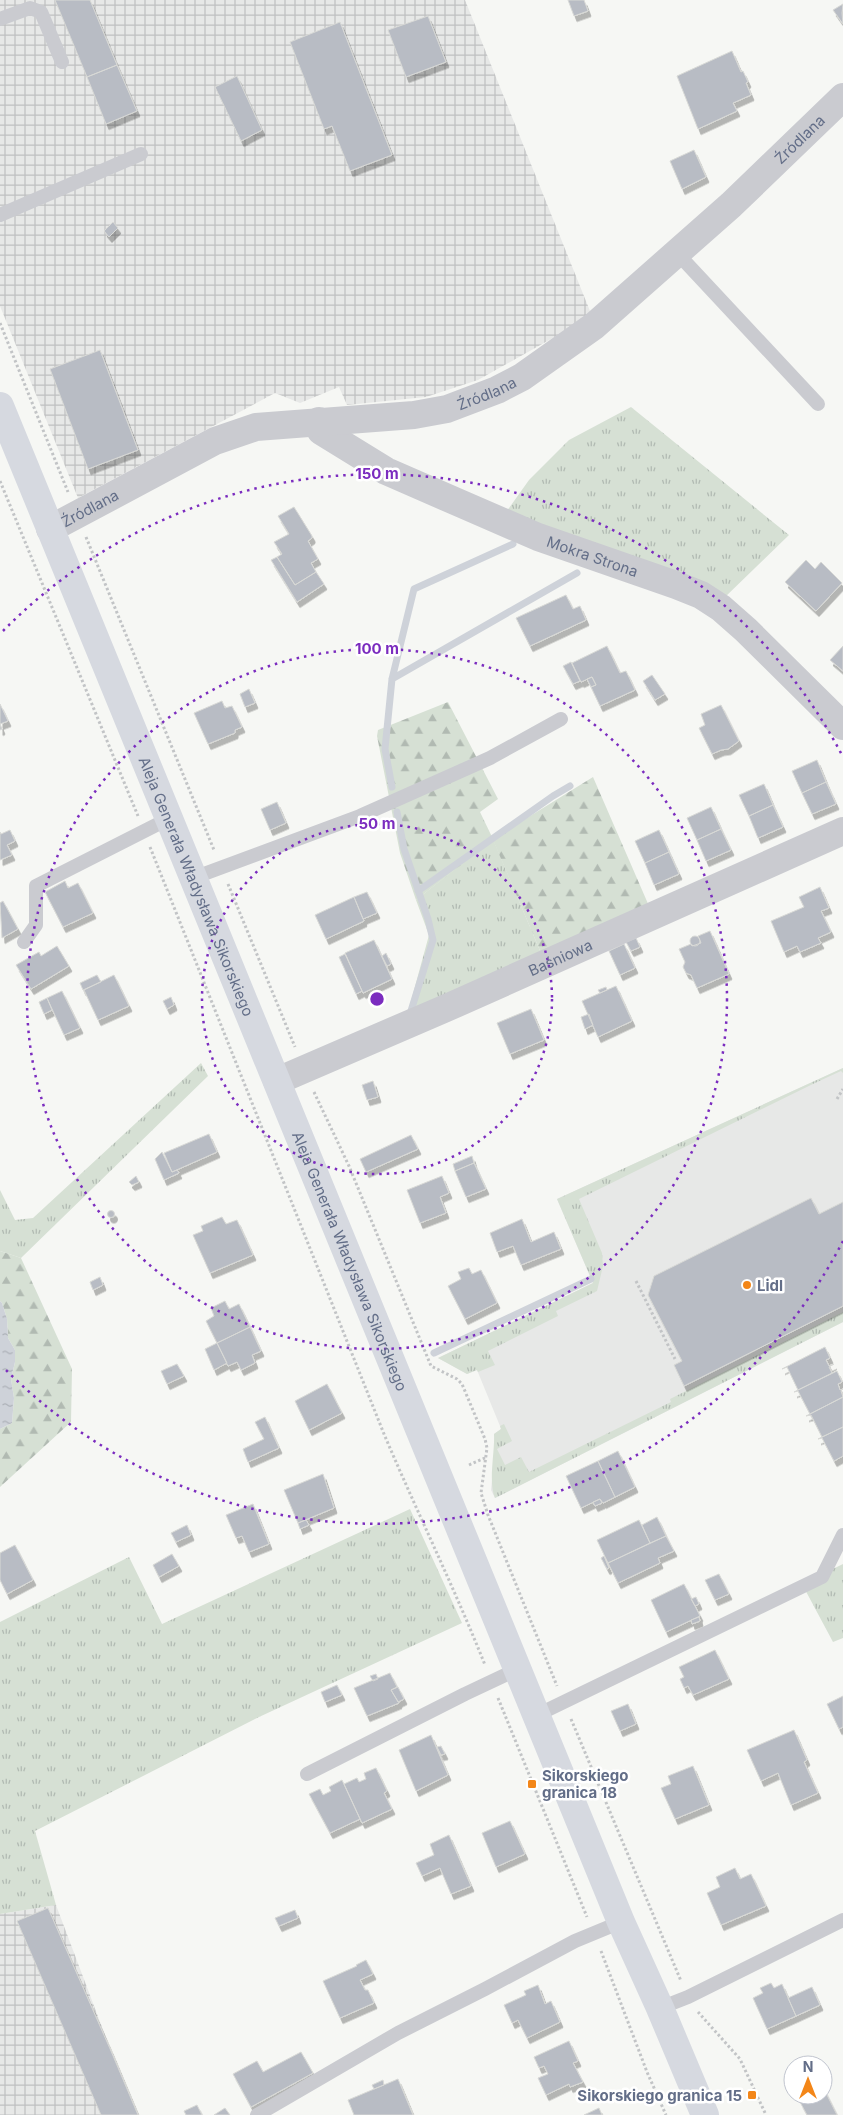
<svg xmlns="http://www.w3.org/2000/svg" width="843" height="2115" viewBox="0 0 843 2115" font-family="Inter,sans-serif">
  <defs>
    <pattern id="industrial-grid" width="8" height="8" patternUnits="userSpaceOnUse" patternTransform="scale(1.25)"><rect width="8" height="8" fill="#e7e8e7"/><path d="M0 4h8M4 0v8" fill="none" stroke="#bfc0c1"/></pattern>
    <pattern id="grass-tufts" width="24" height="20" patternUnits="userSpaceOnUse" patternTransform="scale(1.25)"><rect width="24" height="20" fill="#d6e0d4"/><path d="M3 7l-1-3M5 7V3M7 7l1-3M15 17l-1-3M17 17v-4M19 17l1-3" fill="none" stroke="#b1bab2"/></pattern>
    <pattern id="forest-firs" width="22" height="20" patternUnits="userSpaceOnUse" patternTransform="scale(1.25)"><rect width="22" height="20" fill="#d6e0d4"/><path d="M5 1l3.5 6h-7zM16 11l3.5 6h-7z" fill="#b1bab2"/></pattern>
    <pattern id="water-ripples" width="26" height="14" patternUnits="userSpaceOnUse" patternTransform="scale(1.25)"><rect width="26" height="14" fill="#ced2d9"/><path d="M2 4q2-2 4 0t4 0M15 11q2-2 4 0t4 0" fill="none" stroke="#abafb6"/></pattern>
    <filter id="shadow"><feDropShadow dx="3" dy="5.5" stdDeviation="0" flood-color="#0004"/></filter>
  </defs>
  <rect width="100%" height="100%" fill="#f6f7f4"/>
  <path fill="#e7e8e7" d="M843,1068V1322L495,1498L491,1490L495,1451L494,1434L501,1429L500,1426L477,1370L467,1374L438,1358L593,1283L557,1199Z"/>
  <path fill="url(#industrial-grid)" d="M0,0H465L592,316L478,380L426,397L347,405L339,387L300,403L275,393L78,498L0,306Z
    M56,1905L111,2051L138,2115H0V1914Z"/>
  <path fill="url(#grass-tufts)" d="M631,407L789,535L723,599L504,515L529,480L569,440Z
    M493,839L541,953L408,1012L429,935L416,900Z
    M201,1063L208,1076L21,1258L0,1251V1190L15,1220L33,1218Z
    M843,1068V1073L841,1071L815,1083L579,1199L602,1253L603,1266L597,1291L556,1311L558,1316L488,1351L495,1365L478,1372L477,1370L467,1374L438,1358L593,1283L557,1199Z
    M843,1312V1322L495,1498C488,1482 495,1452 494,1434L501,1429L500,1426L504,1424L512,1441L497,1449L505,1465L521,1457L529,1472L671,1402L670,1399Z
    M410,1509L462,1623L259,1717L35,1831L56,1905L0,1914V1622L129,1557L162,1624Z
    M843,1564V1638L833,1642L802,1584Z"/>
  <path fill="url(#forest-firs)" d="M448,702L498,799L480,812L493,839L593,777L649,906L541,953L493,840L416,900L400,853L377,736L378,730Z
    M0,1251L21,1258L72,1369L71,1422L0,1487V1429L12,1423L14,1398L11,1379L15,1362V1350L8,1338L7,1319L2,1303L0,1301Z"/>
  <path fill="url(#water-ripples)" d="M0,1301L2,1303L7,1319L8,1338L15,1350V1362L11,1379L14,1398L12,1423L0,1429Z"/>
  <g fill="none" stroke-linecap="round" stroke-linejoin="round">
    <path stroke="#ced2d9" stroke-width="7" d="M392,679L577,573
      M392,787L385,749L392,679L414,589L513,544
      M397,812L404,849L428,919L433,940L410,1014H408
      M418,891L553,796L570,786
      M434,1353L591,1279"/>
  </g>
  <path fill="#b8bcc4" stroke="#d8d9d6" filter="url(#shadow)" d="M55,0H90L117,65L87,77Z
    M568,0H584L588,11L574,16Z
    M843,4L842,13L843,24L833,10Z
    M428,16L446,62L406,77L388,30Z
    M340,22L392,155L350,171L332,126L324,129L290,42Z
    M732,51L741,72L743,71L748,82L746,83L751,95L733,103L737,111L698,129L677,76Z
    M117,65L137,111L106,124L87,77Z
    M237,76L262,130L241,141L215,87Z
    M694,150L706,177L682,189L670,161Z
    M113,222L118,228L109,237L104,231Z
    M100,350L138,450L88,469L50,369Z
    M294,507L312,536V538L308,541L318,559L311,563L316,572L295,585L277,557L282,554L274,542L289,534L278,516Z
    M277,557L295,585L316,572L324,584L297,602L271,560Z
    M806,560L815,569L821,562L842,583L816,611L785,582Z
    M566,595L573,609L580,606L586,620L530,646L516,618Z
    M607,646L620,673L626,671L635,690L600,706L591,687L596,685L592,677L581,682L572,663Z
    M843,646V671L830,660Z
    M571,662L580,681L573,684L563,666Z
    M652,675L665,694L655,700L643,681Z
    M592,677L596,685L591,687L587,679Z
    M249,689L255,703L245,707L240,694Z
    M222,701L225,708L232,706L242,727L235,730V733L208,744L194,713Z
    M0,704L8,721L0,724L2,729L0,730Z
    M721,705L739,741L728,749L721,750L712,754L699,728L705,725L701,714Z
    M817,760L826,782L802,793L792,771Z
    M826,782L836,804L812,814L802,793Z
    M764,784L773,805L749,816L739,795Z
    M277,802L286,823L270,830L261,809Z
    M773,805L783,827L758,838L749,816Z
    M711,807L721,829L697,840L687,818Z
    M721,829L731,850L706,861L697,840Z
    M10,830L15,841L7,845L12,855L0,860V832L1,834Z
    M659,830L669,852L645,863L635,841Z
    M669,852L679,874L654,885L645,863Z
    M65,881L68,888L78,883L93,913L63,927L45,892Z
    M820,887L829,908L821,911L831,932L818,938L821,943L800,952L797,946L784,952L771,921L804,907L799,897Z
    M367,892L377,913L363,919L354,897Z
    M354,897L364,921L326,939L315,915Z
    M3,901L18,929L2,938L0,903Z
    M710,931L729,974L697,988L691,975L686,973L683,967L685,962L679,949L691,944L692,946L701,943L698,936Z
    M690 941a5 5 0 1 1 10 0a5 5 0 1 1-10 0Z
    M636,938L640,947L631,951L626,942Z
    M374,940L392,979L363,993L345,953Z
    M624,944L635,968L620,975L609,951Z
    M57,946L69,966L31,989L16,965L39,952L41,956Z
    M386,953L391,964L387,966L382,956Z
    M345,954L362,991L356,994L339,957Z
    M97,975L101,982L83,990L80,983Z
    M114,975L129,1006L98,1020L84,990Z
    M616,986L632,1021L598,1037L582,1001Z
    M606,987L607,990L600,993L598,990Z
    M62,991L80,1028L64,1035L47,998Z
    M171,997L174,1005L167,1009L163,1001Z
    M47,998L52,1010L44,1014L39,1002Z
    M531,1009L544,1040L510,1054L497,1023Z
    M589,1014L593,1025L585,1029L581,1017Z
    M373,1081L378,1097L367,1100L362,1085Z
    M209,1134L217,1152L172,1172L164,1153Z
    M411,1135L418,1149L366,1172L360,1159Z
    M162,1152L172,1172L177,1170L179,1173L164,1180L155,1159Z
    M472,1156L474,1163L455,1171L453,1164Z
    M474,1163L486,1189L466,1197L455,1171Z
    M136,1176L139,1182L132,1185L129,1182Z
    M442,1176L449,1193L440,1197L446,1213L420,1223L407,1190Z
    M811,1198L819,1214L843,1202V1306L684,1386L674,1365L682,1361L648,1295L654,1276Z
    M107.5 1214a3.5 3.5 0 1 1 7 0a3.5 3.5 0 1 1-7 0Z
    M222,1217L226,1224L237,1220L253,1255L210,1273L193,1235L203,1231L201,1226Z
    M522,1219L531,1242L554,1232L561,1249L521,1265L513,1246L497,1252L490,1233Z
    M469,1268L472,1274L481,1270L497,1303L465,1319L448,1286L461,1279L458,1272Z
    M100,1277L103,1285L93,1290L90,1282Z
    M225,1301L229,1309L239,1304L250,1327L217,1343L206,1321L214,1316L211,1308Z
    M250,1327L261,1351L252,1355L255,1363L241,1370L237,1362L228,1366L217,1343Z
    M217,1343L227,1363L214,1370L205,1349Z
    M825,1347L830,1358L826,1360L829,1366L834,1364L829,1367L832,1373L798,1390L787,1367L782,1369Z
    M177,1364L184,1376L167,1384L161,1371Z
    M837,1371L842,1382L838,1384L840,1390L843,1389L841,1391L843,1397L810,1414L798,1391L794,1392Z
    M327,1384L342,1413L309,1430L295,1401Z
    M843,1397V1427L822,1437L811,1415L806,1416Z
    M265,1417L279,1448L248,1462L243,1449L264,1439L255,1422Z
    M843,1427V1456L834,1461L822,1438L818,1439Z
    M618,1451L635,1487L615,1497L598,1461Z
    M598,1461L615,1497L603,1503L600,1499L581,1508L566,1476Z
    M323,1474L334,1508L298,1523L284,1490Z
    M600,1499L602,1503L595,1506L593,1502Z
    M253,1504L269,1544L249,1552L242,1536L236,1538L226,1515Z
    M657,1517L666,1536L650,1543L642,1525Z
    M306,1520L309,1525L300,1529L298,1523Z
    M639,1520L650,1543L608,1563L597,1540Z
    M187,1525L191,1535L176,1542L171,1533Z
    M666,1536L674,1551L658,1558L660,1563L618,1583L608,1563Z
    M15,1545L33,1580L7,1594L0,1580V1553Z
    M172,1554L179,1566L159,1577L153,1565Z
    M604,1556L609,1568L607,1569L601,1558Z
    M719,1574L729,1594L715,1600L705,1580Z
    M684,1584L700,1616L666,1632L651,1600Z
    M696,1597L699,1604L695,1606L691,1599Z
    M699,1617L700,1621L692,1624L691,1620Z
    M715,1650L729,1679L693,1695L688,1686L684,1688L680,1679L684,1677L679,1667Z
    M390,1673L397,1687L391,1690L399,1703L367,1716L354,1688Z
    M376,1674L378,1679L373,1681L370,1676Z
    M337,1685L342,1695L325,1702L321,1692Z
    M398,1687L404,1699L398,1702L391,1690Z
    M843,1696V1727L839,1729L827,1704Z
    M628,1704L636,1724L620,1731L611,1711Z
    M794,1730L807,1760L804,1762L818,1793L791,1805L778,1773L761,1781L747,1750Z
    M431,1735L448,1775L416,1791L399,1750Z
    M441,1746L445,1754L441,1755L437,1747Z
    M693,1766L709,1805L675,1819L661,1788L671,1784L668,1776Z
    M376,1768L387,1791L384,1793L392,1809L362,1823L344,1784L357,1778L359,1782L366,1779L364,1773Z
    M342,1780L360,1819L330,1833L309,1794L320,1789L323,1795L331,1791L329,1787Z
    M510,1821L525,1854L496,1867L482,1833Z
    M449,1835L471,1886L451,1894L440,1868L422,1876L416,1863L434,1855L430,1844Z
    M735,1868L740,1879L751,1874L766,1906L721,1925L707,1893L720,1887L716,1877Z
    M48,1908L111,2051L138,2115H101L17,1921Z
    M295,1910L298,1918L279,1926L275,1918Z
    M366,1960L373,1974L360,1980L365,1990H368L374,2003L340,2018L323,1981L357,1966L356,1965Z
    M771,1983L774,1988L782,1984L796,2016L767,2029L753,1998L763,1993L760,1988Z
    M538,1985L545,2004L551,2001L560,2022L527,2038L518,2020L512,2023L504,2005L526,1995L524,1991Z
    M812,1987L820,2005L796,2016L788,1998Z
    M569,2041L578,2061L573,2063L583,2082L570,2087L569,2084L546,2095L538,2078L548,2074L544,2066L539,2068L534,2057Z
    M301,2052L313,2073L251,2107L233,2074L257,2061L263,2072Z
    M398,2079L413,2115H354L348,2100Z
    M383,2080L384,2085L374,2089L372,2085Z
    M824,2089L837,2115H807L800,2102L813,2095H823Z
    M197,2105L202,2115H186L184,2111Z
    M225,2108L230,2115H214Z
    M599,2108L602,2115H584Z"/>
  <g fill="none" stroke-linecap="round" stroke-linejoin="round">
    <path stroke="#c2c4c6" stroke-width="3" stroke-dasharray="2.5 2.5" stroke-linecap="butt" d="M0,323L68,492
      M0,481L138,816
      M86,537L214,850
      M150,847L384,1434C417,1512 454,1587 485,1665
      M228,884L295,1047
      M314,1092L349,1166L431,1366L457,1379L462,1384L485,1439L487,1448L481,1493L488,1515L557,1686
      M837,1099L843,1089
      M636,1281L675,1359
      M469,1465L485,1458
      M498,1698L587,1917
      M571,1719L681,1981
      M601,1951L647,2072L666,2115
      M698,2012L740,2059L766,2115"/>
    <path stroke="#cacbd0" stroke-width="14" d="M0,19L30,8L41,12L62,62
      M0,215L141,154
      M677,253L818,404
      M193,878L360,816L490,758L561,719
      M24,942L36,925V886L168,819
      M537,1715L822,1577L843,1535
      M307,1774L465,1694L518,1669
      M660,2008L688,1997L843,1920
      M257,2115L398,2033L485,1989L575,1941L621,1922"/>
    <g stroke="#cacbd0" stroke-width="28">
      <path id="s1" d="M319,421L321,431L386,471L464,505L538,537L676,585L701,595L721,608L746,630L843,726"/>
      <path id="s2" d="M50,529L215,441L256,427L414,415L447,409L497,390L522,377L594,326L731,205L843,97"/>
      <path id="s3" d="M277,1081L444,1009L843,831"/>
    </g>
    <path stroke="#d6d9e0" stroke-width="28" id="s4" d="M0,406L621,1922L660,2008L705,2115"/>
  </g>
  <g fill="none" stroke="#7b2cbf" stroke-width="2.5" stroke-dasharray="2.5 5">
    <circle cx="377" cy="999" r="175"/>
    <circle cx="377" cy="999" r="350"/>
    <path d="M843 1241A525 525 0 0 1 3 1367M3 631A525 525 0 0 1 843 757"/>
  </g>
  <g fill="#f38618" stroke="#fff" stroke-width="2">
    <circle cx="747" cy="1285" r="5"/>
    <rect x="527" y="1779" width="10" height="10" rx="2.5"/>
    <rect x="747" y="2090" width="10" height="10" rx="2.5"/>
  </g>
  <g text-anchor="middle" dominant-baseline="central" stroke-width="5" stroke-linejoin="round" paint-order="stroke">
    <g font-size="15" fill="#636e88" stroke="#fff">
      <text stroke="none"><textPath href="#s2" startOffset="870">Źródlana</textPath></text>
      <text stroke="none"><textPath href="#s2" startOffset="465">Źródlana</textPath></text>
      <text stroke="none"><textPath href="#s2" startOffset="45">Źródlana</textPath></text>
      <text stroke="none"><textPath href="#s1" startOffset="310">Mokra Strona</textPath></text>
      <text stroke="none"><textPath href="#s4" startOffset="519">Aleja Generała Władysława Sikorskiego</textPath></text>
      <text stroke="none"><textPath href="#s3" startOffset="309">Baśniowa</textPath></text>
      <text stroke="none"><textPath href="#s4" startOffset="924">Aleja Generała Władysława Sikorskiego</textPath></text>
    </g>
    <g font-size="15" font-weight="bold" fill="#636e88" stroke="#fff" text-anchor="start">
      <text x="757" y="1285">Lidl</text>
      <text x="542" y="1775">Sikorskiego<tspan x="542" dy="17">granica 18</tspan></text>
      <text x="742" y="2095" text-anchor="end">Sikorskiego granica 15</text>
    </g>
  </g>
  <circle cx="377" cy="999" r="8" fill="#7b2cbf" stroke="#fff" stroke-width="2.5"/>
  <g font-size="15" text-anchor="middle" font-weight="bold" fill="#7b2cbf" stroke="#fff" stroke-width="5" stroke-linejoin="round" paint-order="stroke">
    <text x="377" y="479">150 m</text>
    <text x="377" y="654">100 m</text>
    <text x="377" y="829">50 m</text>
  </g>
  <g transform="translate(808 2080)"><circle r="24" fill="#ffffff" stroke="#c1c5cf"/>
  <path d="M0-4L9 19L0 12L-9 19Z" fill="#f38618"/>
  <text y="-8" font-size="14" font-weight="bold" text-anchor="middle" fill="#636e88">N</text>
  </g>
</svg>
